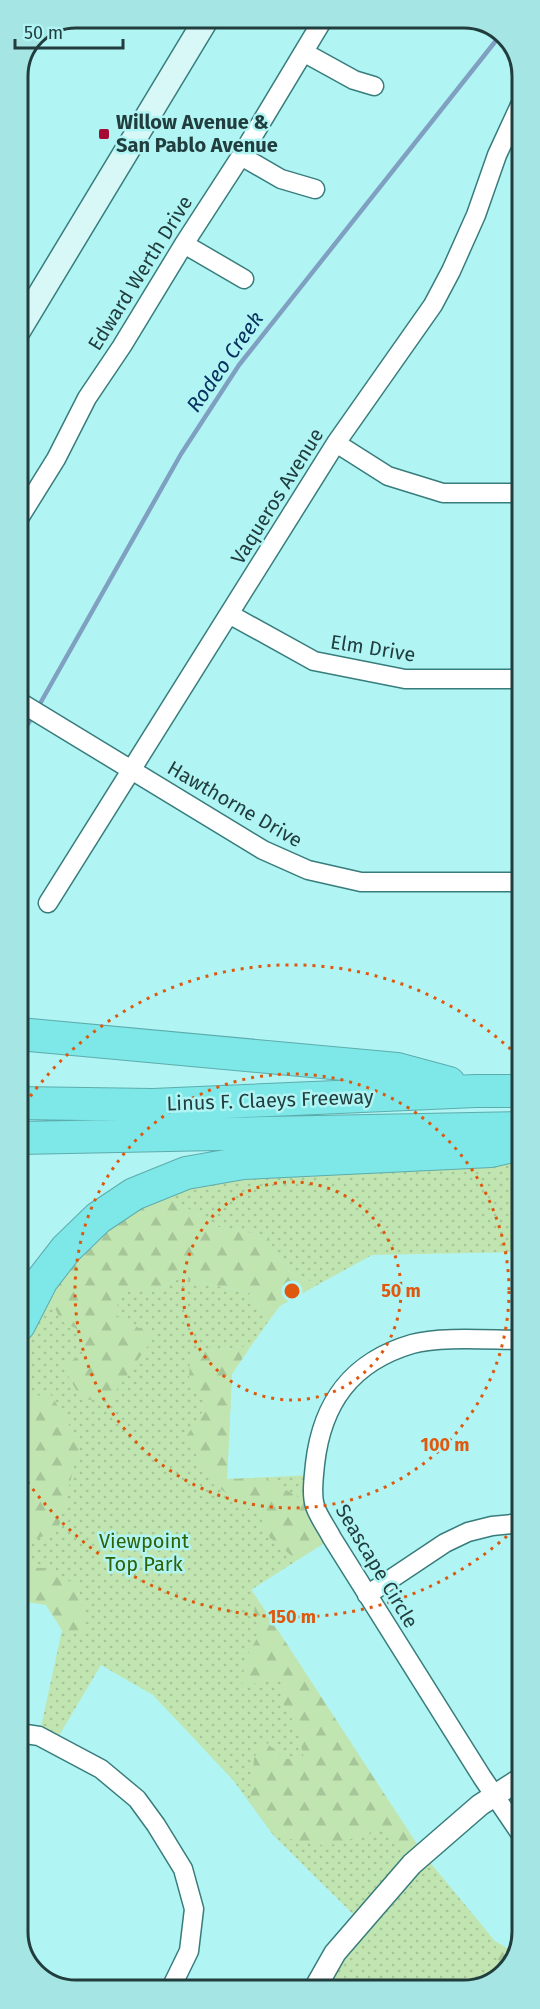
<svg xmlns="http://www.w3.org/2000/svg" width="540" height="2009" viewBox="0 0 540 2009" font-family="'Fira Sans',sans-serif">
  <defs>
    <pattern id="green-dots" width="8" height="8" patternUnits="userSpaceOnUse" patternTransform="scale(1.5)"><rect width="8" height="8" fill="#c1e5b0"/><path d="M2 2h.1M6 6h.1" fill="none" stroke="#a6c598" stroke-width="1.8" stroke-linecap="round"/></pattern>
    <pattern id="forest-firs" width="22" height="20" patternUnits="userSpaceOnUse" patternTransform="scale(1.5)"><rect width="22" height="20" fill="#c1e5b0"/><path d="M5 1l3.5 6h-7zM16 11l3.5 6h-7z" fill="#a6c598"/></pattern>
  </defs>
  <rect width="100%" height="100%" fill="#b0f5f4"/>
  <path fill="url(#green-dots)" d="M521,1162L522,1252L372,1255L319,1284C285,1273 282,1269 267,1236L218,1227L167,1196L227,1175L454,1163Z
    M181,1278L250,1293L268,1322L251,1346L191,1353L232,1374L227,1479L314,1475L332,1538L251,1590L424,1855L495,1941L514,1953L508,1971L475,1990H314L361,1922L274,1836L233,1780L153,1695L101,1665L54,1744L39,1736L62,1630L46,1605L31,1568L19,1567V1544L21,1543L19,1538V1325L42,1280L124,1290H155Z"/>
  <path fill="url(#forest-firs)" d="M153,1187L218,1227L268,1236C282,1269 285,1273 319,1284L280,1306L268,1322L250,1293L181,1278L155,1290H124L113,1315L155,1336L110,1399L82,1400L63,1367L84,1352L85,1333L61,1321L42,1280Z
    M251,1346L232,1374L227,1479L265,1478L314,1506L332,1538L297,1560L270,1538L260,1516L213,1484L186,1437L210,1400L189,1384L190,1353Z
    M48,1390L80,1443L58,1530L29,1542L19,1544V1417L22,1406Z
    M19,1567L43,1568L77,1585L82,1602L85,1631L62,1630L46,1605L19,1601Z
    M251,1589L424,1855L412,1864L382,1830L327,1846L274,1836L250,1802L254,1759L262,1739L285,1759H304L297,1728L281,1700L284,1678L242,1686L245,1659L259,1635Z
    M495,1941L514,1953L508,1971L500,1975Z"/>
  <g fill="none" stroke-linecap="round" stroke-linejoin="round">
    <path stroke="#80a0c1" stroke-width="4.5" d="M37,709L181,454L239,365L502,33
      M18,739L33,716"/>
    <defs>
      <path id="minor" d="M305,53L354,80L374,86
        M241,156L281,179L315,189
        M184,244L244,279
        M336,443L388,476L443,493H521
        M18,520L56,459L87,398L122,346L184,244L241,156L324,18
        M229,614L314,661L405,679H521
        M18,701L263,850L308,870L361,882H521
        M48,903L336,443L433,305L451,271L476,215L497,155L521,103
        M522,1340C491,1340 440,1336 412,1344C351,1362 322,1403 315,1464C314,1476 311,1494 315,1506C318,1516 327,1528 332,1538L482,1777L522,1836
        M367,1595L445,1543L468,1532L492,1526L522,1523
        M19,1733L39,1736L101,1769L137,1799L156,1825L183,1869L194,1909L189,1951L170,1990"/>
      <path id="tertiary" d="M314,1990L335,1953L412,1864L480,1805L522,1778"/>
      <path id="secondary" d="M18,331L207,18"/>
      <path id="motorway" d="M19,1034L397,1069L449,1083
        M19,1103L153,1105L476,1091H521
        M19,1138L521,1128
        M19,1325L42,1280L66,1249L98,1218L134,1194L186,1173L243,1163L491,1151L521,1144"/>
    </defs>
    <use href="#minor" stroke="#387c7c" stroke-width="21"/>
    <use href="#tertiary" stroke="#387c7c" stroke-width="24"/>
    <use href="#secondary" stroke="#387c7c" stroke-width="27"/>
    <use href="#motorway" stroke="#5dacac" stroke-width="34"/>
    <use href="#minor" stroke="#fff" stroke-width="18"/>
    <use href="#tertiary" stroke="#fff" stroke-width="21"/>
    <use href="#secondary" stroke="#d8f8f8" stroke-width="24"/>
    <use href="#motorway" stroke="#7ee7e7" stroke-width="32"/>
  </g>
  <g fill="none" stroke="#de580e" stroke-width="3" stroke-dasharray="3 6">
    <circle cx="292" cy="1291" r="109"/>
    <circle cx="292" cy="1291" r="217"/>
    <path d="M520 1524A326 326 0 0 1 20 1471M20 1111A326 326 0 0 1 520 1058"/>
  </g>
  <rect fill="#a50a35" stroke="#b0f5f4" stroke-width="2" x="98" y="128" width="12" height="12" rx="3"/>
  <g text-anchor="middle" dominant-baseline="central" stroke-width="5" stroke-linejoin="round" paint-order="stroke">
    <g font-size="20" font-weight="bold" fill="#213d3d" stroke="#b0f5f4" text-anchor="start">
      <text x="116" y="122">Willow Avenue &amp;<tspan x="116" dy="23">San Pablo Avenue</tspan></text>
    </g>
    <g font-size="20" fill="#213d3d" stroke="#b0f5f4">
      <text transform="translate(140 273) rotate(-58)">Edward Werth Drive</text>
      <text transform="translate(277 496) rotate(-58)">Vaqueros Avenue</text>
      <text transform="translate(373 648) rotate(9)">Elm Drive</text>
      <text transform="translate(235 804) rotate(30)">Hawthorne Drive</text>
      <text transform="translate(270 1100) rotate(-2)">Linus F. Claeys Freeway</text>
      <text transform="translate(377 1566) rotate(59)">Seascape Circle</text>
    </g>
    <g font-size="20" fill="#2f6107" stroke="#b0f5f4">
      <text x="144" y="1541">Viewpoint<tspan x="144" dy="23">Top Park</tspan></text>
    </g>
    <g font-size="21" font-style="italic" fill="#093160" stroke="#b0f5f4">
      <text transform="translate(225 362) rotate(-55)">Rodeo Creek</text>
    </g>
  </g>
  <path d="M0 0H540V2009H0ZM76 28H464A48 48 0 0 1 512 76V1932A48 48 0 0 1 464 1980H76A48 48 0 0 1 28 1932V76A48 48 0 0 1 76 28Z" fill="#a5e6e5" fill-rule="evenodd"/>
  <path fill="none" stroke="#213d3d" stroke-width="3" d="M76 28H464A48 48 0 0 1 512 76V1932A48 48 0 0 1 464 1980H76A48 48 0 0 1 28 1932V76A48 48 0 0 1 76 28Z"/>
  <circle cx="292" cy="1291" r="9" fill="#de580e" stroke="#b0f5f4" stroke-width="3"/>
  <g font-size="18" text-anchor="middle" font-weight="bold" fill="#de580e" stroke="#b0f5f4" stroke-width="5" stroke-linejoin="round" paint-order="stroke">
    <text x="401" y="1297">50 m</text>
    <text x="445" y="1451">100 m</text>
    <text x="292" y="1623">150 m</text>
  </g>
  <path d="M15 39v9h108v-9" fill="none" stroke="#213d3d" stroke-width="3"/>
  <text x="24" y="39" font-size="18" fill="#213d3d" stroke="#b0f5f4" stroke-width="4.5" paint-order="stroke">50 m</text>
</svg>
